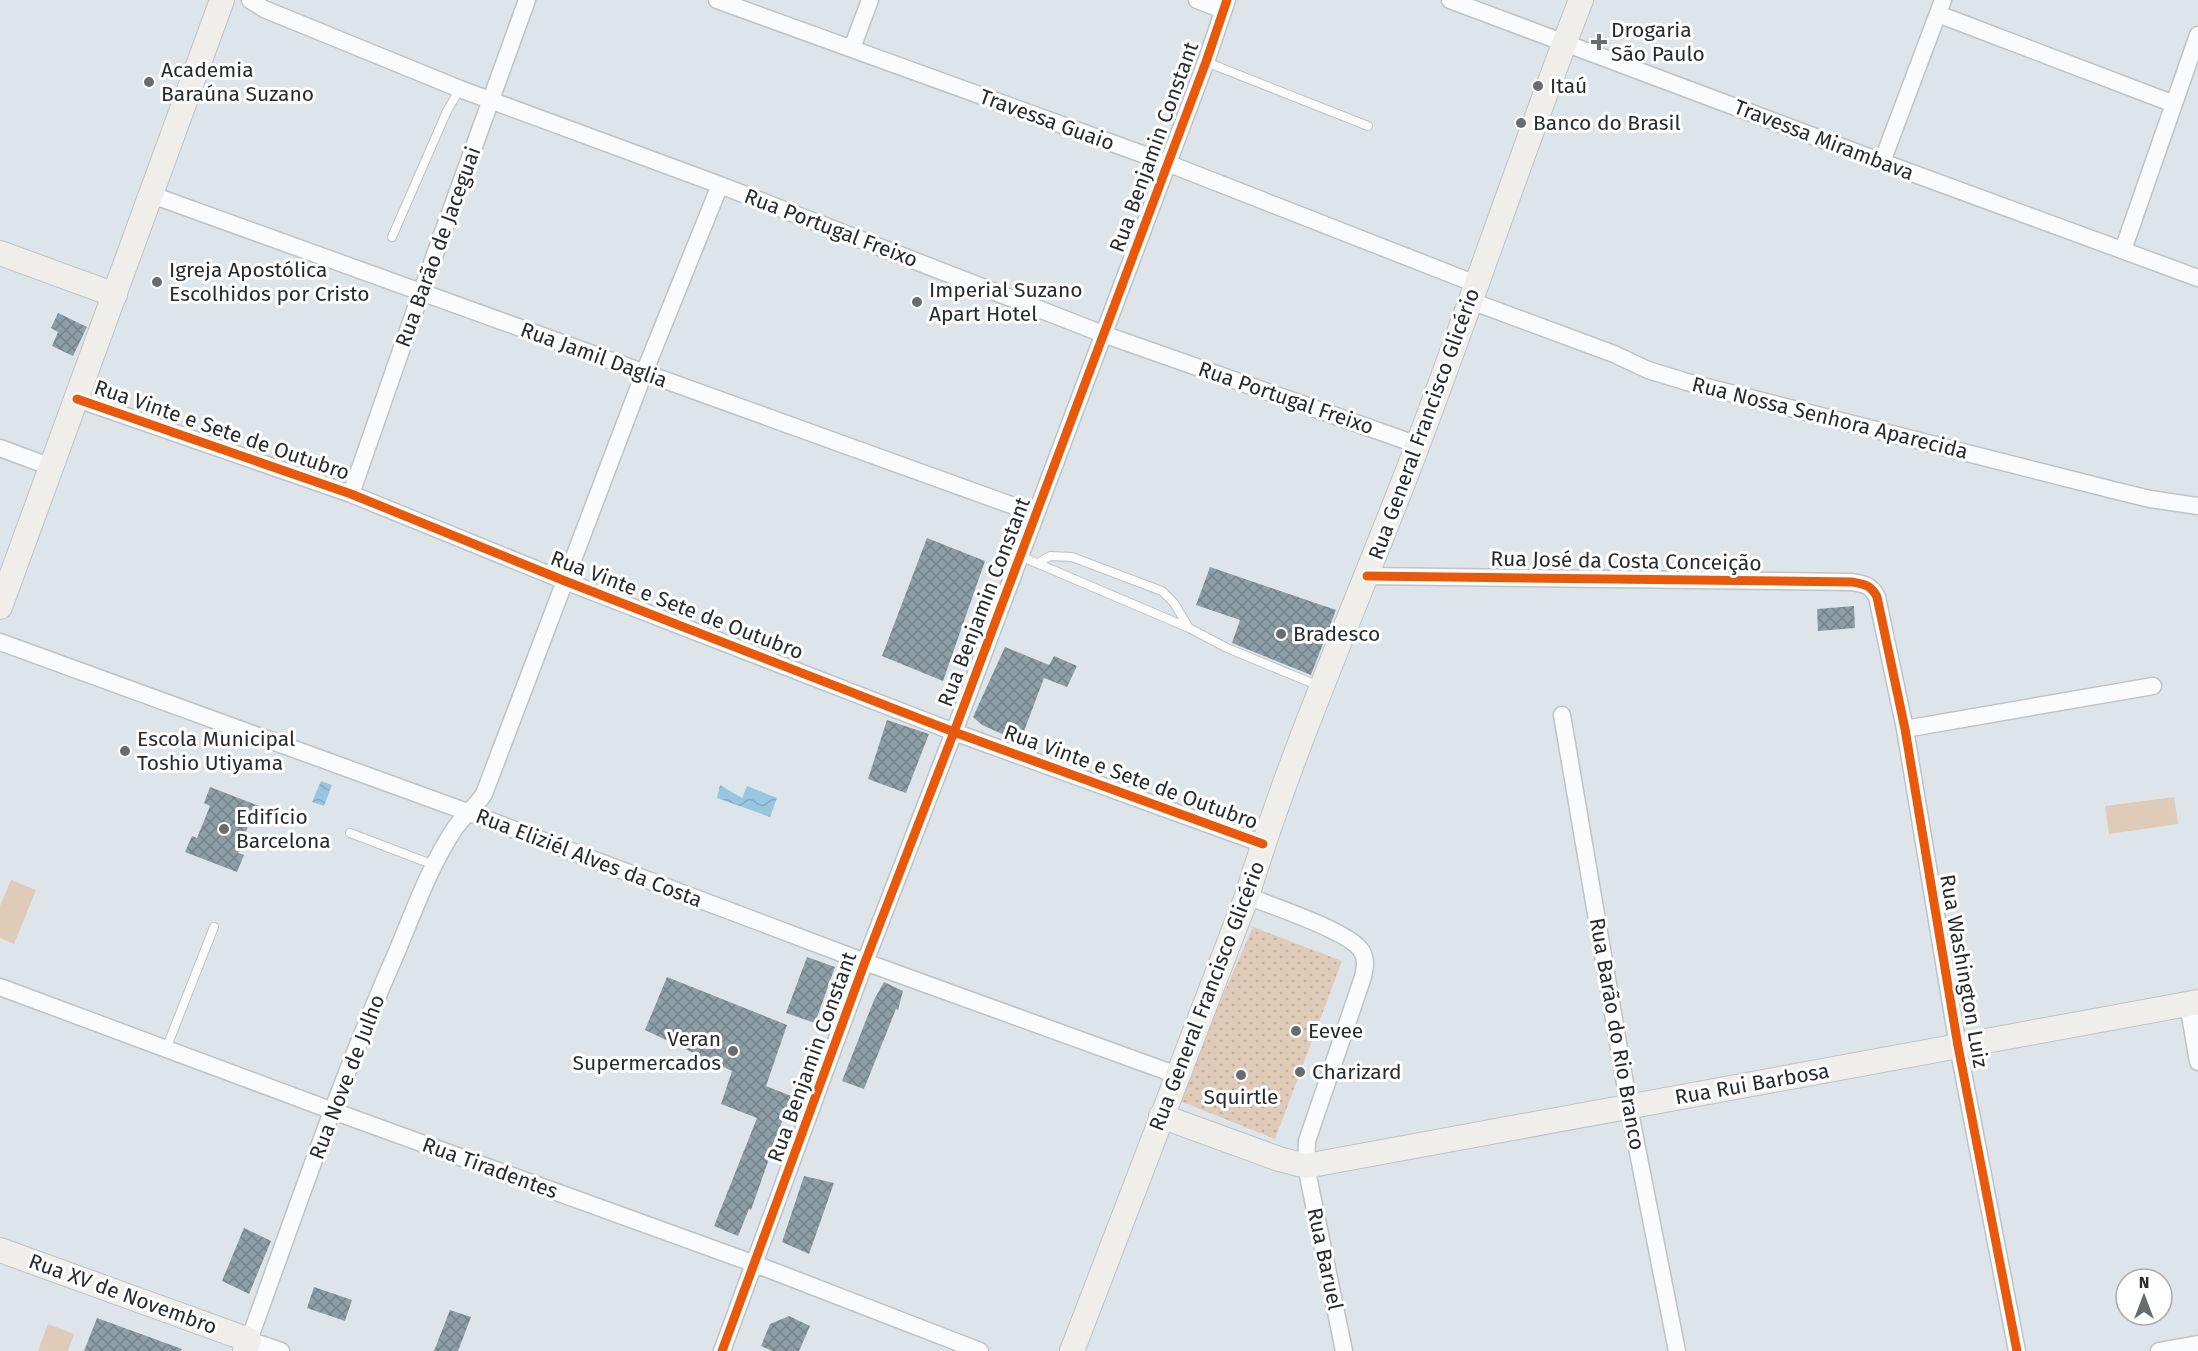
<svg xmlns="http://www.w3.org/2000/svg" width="2198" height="1351" viewBox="0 0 2198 1351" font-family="'Fira Sans',sans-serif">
  <defs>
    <pattern id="grass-dots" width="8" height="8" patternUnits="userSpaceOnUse" patternTransform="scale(1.5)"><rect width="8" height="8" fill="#dfcbb8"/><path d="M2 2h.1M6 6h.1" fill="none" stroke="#bfae9e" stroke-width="1.8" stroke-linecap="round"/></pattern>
    <pattern id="water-waves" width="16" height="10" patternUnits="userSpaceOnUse" patternTransform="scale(1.5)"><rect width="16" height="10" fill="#98c6e2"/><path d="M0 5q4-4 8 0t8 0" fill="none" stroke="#83aac2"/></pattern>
    <pattern id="building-cross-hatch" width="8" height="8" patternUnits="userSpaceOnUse" patternTransform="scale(1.5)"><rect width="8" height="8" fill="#8e9ea7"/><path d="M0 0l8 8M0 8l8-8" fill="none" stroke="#748188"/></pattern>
  </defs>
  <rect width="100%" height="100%" fill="#dde5ea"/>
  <path fill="url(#grass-dots)" d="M1253,927L1342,961L1275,1139L1180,1101L1194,1062Z"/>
  <path fill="#dfcbb8" d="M2174,797L2178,824L2109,834L2105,806Z
    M11,880L36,890L14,944L0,938V906Z
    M48,1324L74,1334L68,1351H38Z"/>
  <path fill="url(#water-waves)" d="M321,781L332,785L324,806L312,802Z
    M720,785L742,798L747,786L777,798L770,817L717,798Z"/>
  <path fill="url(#building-cross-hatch)" d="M58,313L87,327L73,356L52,346L58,332L51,328Z
    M927,538L985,561L943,681L882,656Z
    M1210,567L1336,610L1311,675L1232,643L1240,620L1196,605Z
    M1854,606L1855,628L1818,631L1817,609Z
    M1005,647L1049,665L1054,656L1077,666L1067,687L1044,678L1020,742L982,725L973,717Z
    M887,720L929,734L906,793L868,779Z
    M210,787L262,807L256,823L250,821L238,853L244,855L237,872L185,852L192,836L197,838L210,806L204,803Z
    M807,957L835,967L815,1023L786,1013Z
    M667,977L787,1025L766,1086L791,1096L751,1210L749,1209L738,1236L714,1226L757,1118L721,1104L732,1071L645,1030Z
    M884,982L903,991L898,1010L896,1009L864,1089L842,1081L874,1000Z
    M804,1176L834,1183L809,1254L782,1242Z
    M244,1228L271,1241L249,1294L222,1281Z
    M314,1287L352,1300L345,1321L307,1308Z
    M450,1310L471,1317L458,1351H434Z
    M789,1316L810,1326L799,1351H772L761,1346L770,1324Z
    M97,1318L182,1349L181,1351H84Z"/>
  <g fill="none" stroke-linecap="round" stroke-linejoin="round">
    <defs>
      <path id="lane" d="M1206,62L1368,126
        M392,237L447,111L460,89
        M1020,556L1189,628L1227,648L1319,686
        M1038,563L1050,556L1072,557L1162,591L1174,603L1189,628
        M350,833L434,865
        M166,1049L214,927"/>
      <path id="street" d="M250,0L264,9L460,89L720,185L1103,334L1418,445
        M717,0L1167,163L1476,284
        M1197,0L1223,10
        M1450,0L1882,162L2198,278
        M1938,14L2174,104
        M852,48L870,0
        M1882,162L1943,0
        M152,195L1036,514
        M2123,250L2198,35
        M1471,301L1614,354L1648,370L1687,382L2113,490L2150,499L2198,506
        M77,399L351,494L565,581L954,732L1263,844
        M0,448L51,467
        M351,494L421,293L527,0
        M1367,576L1852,582C1864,584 1871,585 1877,597L1905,729L1958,1046L2017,1351
        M0,642L470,813L865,962L1177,1075
        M1562,715L1629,1107L1677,1351
        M1905,729L2153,686
        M1247,896C1272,906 1348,931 1361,950C1367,959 1365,968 1363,977L1307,1141L1306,1166L1344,1351
        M0,987L333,1111L755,1264L980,1351
        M2188,1004L2198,1062
        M281,1351L249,1340C296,1211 340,1081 395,956C413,914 429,867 455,828C463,816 476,807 484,794L644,373L720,185
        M722,1351L865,962L954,732L1206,62L1227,0
        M2159,1351L2198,1344"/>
      <path id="secondary" d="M0,253L115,295
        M0,607L222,0
        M1161,1116L1279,1159L1306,1166L2198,1002
        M0,1250L249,1340L245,1351
        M1072,1351L1247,896C1292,749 1355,608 1410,465C1469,311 1521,154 1581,0"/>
    </defs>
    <use href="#lane" stroke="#bdc3c7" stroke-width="10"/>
    <use href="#street" stroke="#bdc3c7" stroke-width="19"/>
    <use href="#secondary" stroke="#bdc3c7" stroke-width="26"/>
    <use href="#lane" stroke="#fafbfc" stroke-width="8"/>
    <use href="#street" stroke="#fafbfc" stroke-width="16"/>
    <use href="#secondary" stroke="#efeeeb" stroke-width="24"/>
    <defs>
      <path id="cycleway" d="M77,399L351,494L565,581L954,732L1263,844
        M1367,576L1852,582C1864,584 1871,585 1877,597L1905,729L1958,1046L2017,1351
        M722,1351L865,962L954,732L1206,62L1227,0"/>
    </defs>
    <use href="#cycleway" stroke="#fff" stroke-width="13"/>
    <use href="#cycleway" stroke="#e8590c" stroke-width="9"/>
  </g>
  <g fill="#666c70" stroke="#fff" stroke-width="2">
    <path d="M1596 33h6v6h6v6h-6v6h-6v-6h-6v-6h6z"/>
    <circle cx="149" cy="82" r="6"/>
    <circle cx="1538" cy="86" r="6"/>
    <circle cx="1521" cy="123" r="6"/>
    <circle cx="157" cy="282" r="6"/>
    <circle cx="917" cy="302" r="6"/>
    <circle cx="1281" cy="634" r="6"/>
    <circle cx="125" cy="751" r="6"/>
    <circle cx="224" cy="829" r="6"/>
    <circle cx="1296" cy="1031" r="6"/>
    <circle cx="733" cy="1051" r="6"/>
    <circle cx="1300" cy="1072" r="6"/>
    <circle cx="1241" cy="1075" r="6"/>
  </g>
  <g text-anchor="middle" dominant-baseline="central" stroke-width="6" stroke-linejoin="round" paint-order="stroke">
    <g font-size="21" fill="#262b2f" stroke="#fff" text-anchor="start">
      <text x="1611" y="30">Drogaria<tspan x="1611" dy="24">São Paulo</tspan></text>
      <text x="161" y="70">Academia<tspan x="161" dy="24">Baraúna Suzano</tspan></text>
      <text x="1550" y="86">Itaú</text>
      <text x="1533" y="123">Banco do Brasil</text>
      <text x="169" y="270">Igreja Apostólica<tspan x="169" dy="24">Escolhidos por Cristo</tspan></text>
      <text x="929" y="290">Imperial Suzano<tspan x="929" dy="24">Apart Hotel</tspan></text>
      <text x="1293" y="634">Bradesco</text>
      <text x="137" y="739">Escola Municipal<tspan x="137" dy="24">Toshio Utiyama</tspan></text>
      <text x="236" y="817">Edifício<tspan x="236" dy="24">Barcelona</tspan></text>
      <text x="1308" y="1031">Eevee</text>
      <text x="721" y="1039" text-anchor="end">Veran<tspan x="721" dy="24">Supermercados</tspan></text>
      <text x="1312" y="1072">Charizard</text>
      <text x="1241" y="1097" text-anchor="middle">Squirtle</text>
    </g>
    <g font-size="21" fill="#262b2f" stroke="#fff">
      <text transform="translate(1047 120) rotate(20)">Travessa Guaio</text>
      <text transform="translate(1824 140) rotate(21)">Travessa Mirambava</text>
      <text transform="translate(1154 147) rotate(-70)">Rua Benjamin Constant</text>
      <text transform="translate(831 228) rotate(21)">Rua Portugal Freixo</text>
      <text transform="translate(438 247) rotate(-70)">Rua Barão de Jaceguai</text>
      <text transform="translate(594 355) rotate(20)">Rua Jamil Daglia</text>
      <text transform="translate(1286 398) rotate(19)">Rua Portugal Freixo</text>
      <text transform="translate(1830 418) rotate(14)">Rua Nossa Senhora Aparecida</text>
      <text transform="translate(1424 424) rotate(-70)">Rua General Francisco Glicério</text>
      <text transform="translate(222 430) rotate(19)">Rua Vinte e Sete de Outubro</text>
      <text transform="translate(1626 561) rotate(1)">Rua José da Costa Conceição</text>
      <text transform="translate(984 602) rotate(-69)">Rua Benjamin Constant</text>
      <text transform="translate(677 605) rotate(21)">Rua Vinte e Sete de Outubro</text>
      <text transform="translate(1131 777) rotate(20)">Rua Vinte e Sete de Outubro</text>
      <text transform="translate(589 858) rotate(21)">Rua Eliziél Alves da Costa</text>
      <text transform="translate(1964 971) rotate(80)">Rua Washington Luiz</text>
      <text transform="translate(1207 996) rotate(-69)">Rua General Francisco Glicério</text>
      <text transform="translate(1617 1034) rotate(80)">Rua Barão do Rio Branco</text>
      <text transform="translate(812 1057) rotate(-70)">Rua Benjamin Constant</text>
      <text transform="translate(347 1077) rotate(-69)">Rua Nove de Julho</text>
      <text transform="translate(1752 1084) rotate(-10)">Rua Rui Barbosa</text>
      <text transform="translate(490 1168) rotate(20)">Rua Tiradentes</text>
      <text transform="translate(1325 1259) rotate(78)">Rua Baruel</text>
      <text transform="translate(123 1294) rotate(20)">Rua XV de Novembro</text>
    </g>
  </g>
  <g transform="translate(2144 1297)"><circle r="28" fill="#ffffff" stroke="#a8aaac" stroke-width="1.5"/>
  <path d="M0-4.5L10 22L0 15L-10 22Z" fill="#666c70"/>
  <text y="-9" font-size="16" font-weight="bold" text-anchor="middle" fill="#262b2f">N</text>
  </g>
</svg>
